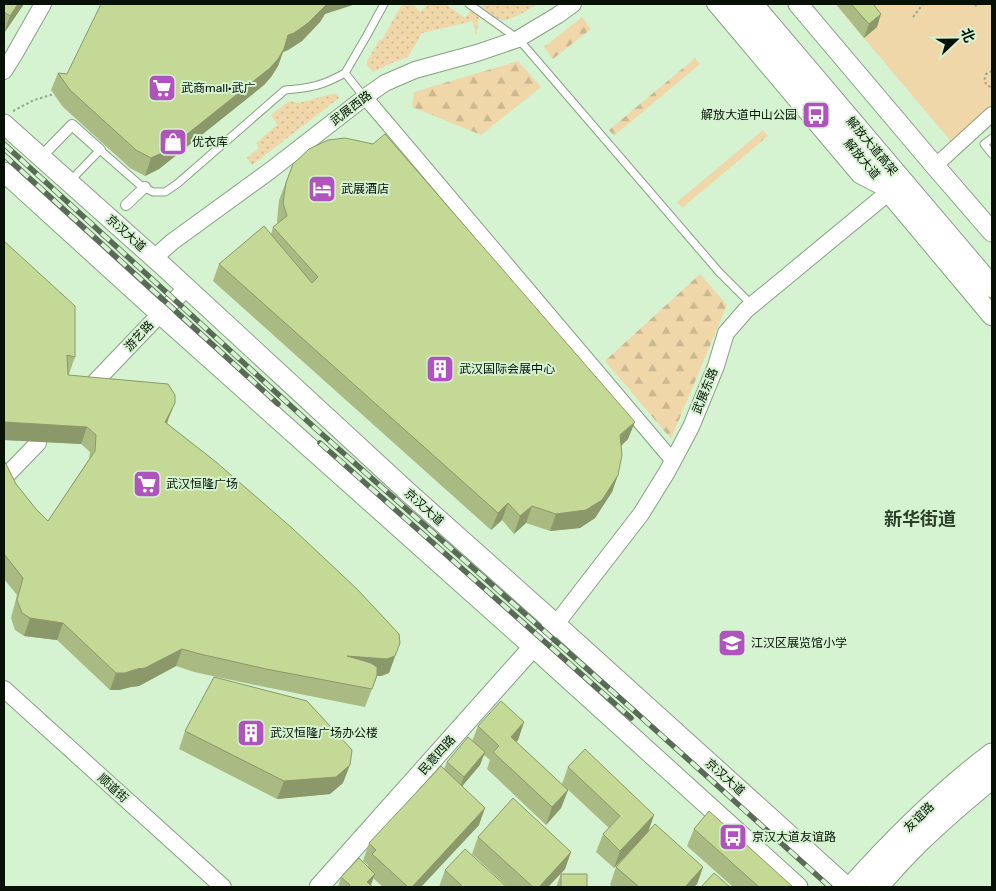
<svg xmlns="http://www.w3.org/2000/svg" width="996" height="891" viewBox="0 0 996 891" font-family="Rubik,'Noto Sans SC',sans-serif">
  <defs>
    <pattern id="grass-dots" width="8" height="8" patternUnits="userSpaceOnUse" patternTransform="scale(1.25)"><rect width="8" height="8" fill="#f0d7a9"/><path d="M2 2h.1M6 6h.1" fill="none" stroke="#ccb890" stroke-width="1.8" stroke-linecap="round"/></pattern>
    <pattern id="forest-firs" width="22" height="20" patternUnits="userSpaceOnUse" patternTransform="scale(1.25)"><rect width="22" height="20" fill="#f0d7a9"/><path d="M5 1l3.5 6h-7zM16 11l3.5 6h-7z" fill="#ccb890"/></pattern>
  </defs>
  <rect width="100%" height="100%" fill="#d5f2d1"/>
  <path fill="url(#grass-dots)" d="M402,4H413L420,12L429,4H445L465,18L470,11L479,17L476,36L473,21L422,33L408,57L394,62L373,72L367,65V61L380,39L382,40Z
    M486,4H497L499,5L500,4H538C530,8 510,22 502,20C494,18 488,12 481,7Z
    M332,94H336L339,98L252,165L247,158L259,148L256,143L277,125L271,115L289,101L299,103Z"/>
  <path fill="url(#forest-firs)" d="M582,17L591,29L553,59L544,47Z
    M695,58L700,64L614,136L609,130Z
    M518,61L541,87L481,135L412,107L414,92Z
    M763,130L768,136L682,208L677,202Z
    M700,274L727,305L671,439L605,361Z"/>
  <path fill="#f0d7a9" d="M835,4H992V125L960,152Z"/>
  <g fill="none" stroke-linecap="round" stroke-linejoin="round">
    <defs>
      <path id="service" d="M469,4L518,39L528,50L719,272L752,305
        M364,97L345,73L366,37L384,4
        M992,138L984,144L992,154
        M70,181L100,150L140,185L153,192H165L177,184L285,90C310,88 322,86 345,73"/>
      <path id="pedestrian" d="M41,157L72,125L100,150
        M126,205L145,187"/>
      <path id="minor" d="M714,4L859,176L882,188
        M365,97L673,461
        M935,166L992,114"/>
      <path id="tertiary" d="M4,71L14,55L43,4
        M154,258L172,242L271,170L365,97L385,83L415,70L477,53L518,39L558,15L573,4
        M93,384L160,314L187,288
        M7,475L38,443
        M556,624L641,514L667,472L691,427L716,366L726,333L746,310L889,192
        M4,689L223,887"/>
      <path id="secondary" d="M731,4L992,316
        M798,4L935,166L992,232
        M4,124L162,265L409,493L556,624L847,887
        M4,172L160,314L533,647L798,887
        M319,887L533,647L556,624"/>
      <path id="primary" d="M752,4L992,287
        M851,887C894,839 940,793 992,754
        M877,887C888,875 899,862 911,850C936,825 964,801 992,778"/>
    </defs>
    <use href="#service" stroke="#86a183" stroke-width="9"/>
    <use href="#pedestrian" stroke="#86a183" stroke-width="12"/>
    <use href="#minor" stroke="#86a183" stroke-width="16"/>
    <use href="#tertiary" stroke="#86a183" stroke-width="18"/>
    <use href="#secondary" stroke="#86a183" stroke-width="21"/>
    <use href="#primary" stroke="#86a183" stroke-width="23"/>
    <path stroke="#91a88e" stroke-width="2" stroke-dasharray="2.5 2.5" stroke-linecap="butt" d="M975,6L977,4
      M913,17L923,4
      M992,71L986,74C983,80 985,86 992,87
      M13,111L34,100L54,94"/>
    <use href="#service" stroke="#fff" stroke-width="7"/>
    <use href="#pedestrian" stroke="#fff" stroke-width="10"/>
    <use href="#minor" stroke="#fff" stroke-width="14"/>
    <use href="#tertiary" stroke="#fff" stroke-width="16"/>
    <use href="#secondary" stroke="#fff" stroke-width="19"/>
    <use href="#primary" stroke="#fff" stroke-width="21"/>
    <defs>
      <path id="rail" d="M4,144L315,428L621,699L830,887
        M4,155L278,404
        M320,443L631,718"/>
    </defs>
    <use href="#rail" stroke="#596a56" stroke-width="5.5"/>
    <use href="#rail" stroke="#d5f2d1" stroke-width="4" stroke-dasharray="11" stroke-linecap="butt"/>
  </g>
  <path fill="#a9bb82" d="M4,4H24L4,33Z
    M836,4H873L877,27L864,38Z
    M325,14L320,22L302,41L288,50L283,52L278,66L271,77L264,85L159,169L145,176L130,168L63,107L51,90L58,73L67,74Z
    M293,164L628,439L621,446L618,475L612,492L595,518L580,528L550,531L526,523L514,534L502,520L491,530L213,281L219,264L271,234L273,227L278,224L277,221L279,200Z
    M4,241L75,357L69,374H68V375L168,420L167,424L400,643L389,673L381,676H377L365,707L260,686L194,672L176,666L139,686L131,687L119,690H110L57,640L24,636L15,630L11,618L17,595L4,579V460L16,484L36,509L48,521L89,459L90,452L81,444L4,440Z
    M524,722L518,740L516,742L568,790L561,808L546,825L487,769L490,760L484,755L480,765L462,786L479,825L421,887H383L373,878L371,885L373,887H338L341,877L367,867L368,865L363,861L369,843L444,769L447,762L472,741L478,726Z
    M185,731L343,783L330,794L277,799L179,749Z
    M568,767L654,815L648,832L703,867L697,884L694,887H613L610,885L616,867L641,839L614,868L596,852L603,834L609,828L562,784Z
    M694,829L793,887H733L687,846Z
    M478,837L571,852L565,869L548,887H508L472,854Z
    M445,870L507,887H439Z
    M561,874L587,887H556Z"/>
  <path fill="#8a986a" d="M18,4H24L4,33L10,16Z
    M327,4H356L325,14L320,22L302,41L288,50L283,52L278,66L271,77L264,85L159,169L145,176L151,158L288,35Z
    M881,14L877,27L864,38L869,24Z
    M175,403L168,420L159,440L165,422Z
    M4,422L87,427L81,444L4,440Z
    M635,422L628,439L614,452L620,435Z
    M618,475L612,492L595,518L580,528L550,531L556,514Z
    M508,503L502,520L491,530L498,513Z
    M532,506L526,523L514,534L520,516Z
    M30,618L63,623L57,640L24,636Z
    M182,649L176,666L139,686L131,687L119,690H110L116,673Z
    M347,656H395L389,673L381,676H377L365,707L372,689Z
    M524,722L518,740L505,754L511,737Z
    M485,752L480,765L459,790L464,777Z
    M350,765L343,783L330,794L277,799L284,781Z
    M568,790L561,808L546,825L552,807Z
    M485,808L479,825L421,887H412Z
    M654,815L648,832L614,868L620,851Z
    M571,852L565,869L548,887H539Z
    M703,867L697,884L694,887H685Z
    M375,874L370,887L367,882Z"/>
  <path fill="#c5d997" stroke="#8a986a" d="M4,4H18L10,16L4,12Z
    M101,4H327L308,23L294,33L288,35L284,49L278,59L270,68L166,151L151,158L136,150L70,90L58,73L67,74Z
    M851,4H873L881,14L869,24Z
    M385,134L635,422L620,435L622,455L618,475L602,500L586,510L556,514L532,506L520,516L508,503L498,513L219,264L264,226L312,283L318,277L273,227L287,216L283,203L286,183L293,164L309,149L328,140L345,138L373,144Z
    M4,241L75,306V357L67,355L68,375L168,384L175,395V403L165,422L216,462L292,528L357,589L399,634L400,643L395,656L387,659L347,656L371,663L377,667V675L372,689L266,669L200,654L182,649L145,668L137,669L125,673H116L63,623L30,618L22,613L17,600L23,578L4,554V460L16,484L36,509L48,521L95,451L96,435L87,427L4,422Z
    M214,677L307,701L352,750L350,765L336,777L284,781L185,731Z
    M501,701L524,722L511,737L568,790L552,807L493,752L499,746L478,726Z
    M468,737L485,752L464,777L447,762Z
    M585,749L654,815L620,851L603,834L620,816L568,767Z
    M441,766L485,808L412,887H408L372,854L376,850L369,843Z
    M513,798L571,852L539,887H533L478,837Z
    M709,811L793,887H759L694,829Z
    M655,824L703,867L685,887H639L616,867Z
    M465,849L507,887H463L445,870Z
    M359,858L375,874L367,882L373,887H348L350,885L341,877Z
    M714,873L730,887H701Z
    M561,874H587V887H561Z"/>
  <defs>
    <symbol id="supermarket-square" viewBox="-11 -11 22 22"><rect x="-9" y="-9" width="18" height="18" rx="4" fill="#af53bd" stroke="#d5f2d1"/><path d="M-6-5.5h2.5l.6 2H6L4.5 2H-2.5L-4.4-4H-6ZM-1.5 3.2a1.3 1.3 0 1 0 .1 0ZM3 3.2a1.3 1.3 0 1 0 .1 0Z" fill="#fff"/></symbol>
    <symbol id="bus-square" viewBox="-11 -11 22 22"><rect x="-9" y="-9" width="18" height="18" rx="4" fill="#af53bd" stroke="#d5f2d1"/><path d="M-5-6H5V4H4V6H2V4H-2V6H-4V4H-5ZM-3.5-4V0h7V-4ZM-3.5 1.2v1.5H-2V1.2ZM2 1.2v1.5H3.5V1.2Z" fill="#fff"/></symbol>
    <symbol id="shop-square" viewBox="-11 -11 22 22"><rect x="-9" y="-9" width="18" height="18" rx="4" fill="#af53bd" stroke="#d5f2d1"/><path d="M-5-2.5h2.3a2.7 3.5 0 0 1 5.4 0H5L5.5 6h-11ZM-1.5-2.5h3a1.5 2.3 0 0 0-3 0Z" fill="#fff"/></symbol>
    <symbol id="hotel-square" viewBox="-11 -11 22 22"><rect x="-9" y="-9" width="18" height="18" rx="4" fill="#af53bd" stroke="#d5f2d1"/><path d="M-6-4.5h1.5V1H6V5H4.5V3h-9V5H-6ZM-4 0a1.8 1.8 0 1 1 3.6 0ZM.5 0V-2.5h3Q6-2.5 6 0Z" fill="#fff"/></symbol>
    <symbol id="building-square" viewBox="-11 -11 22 22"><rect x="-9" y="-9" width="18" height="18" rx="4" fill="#af53bd" stroke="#d5f2d1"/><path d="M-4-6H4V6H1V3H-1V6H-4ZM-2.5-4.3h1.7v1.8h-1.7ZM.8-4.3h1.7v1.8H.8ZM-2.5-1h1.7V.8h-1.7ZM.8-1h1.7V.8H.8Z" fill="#fff"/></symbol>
    <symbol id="school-square" viewBox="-11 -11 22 22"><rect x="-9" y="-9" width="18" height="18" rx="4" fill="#af53bd" stroke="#d5f2d1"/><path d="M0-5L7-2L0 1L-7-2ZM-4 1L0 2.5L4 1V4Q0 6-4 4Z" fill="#fff"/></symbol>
  </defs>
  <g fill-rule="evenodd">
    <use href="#supermarket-square" x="146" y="72" width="32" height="32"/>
    <use href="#bus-square" x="800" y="99" width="32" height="32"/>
    <use href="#shop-square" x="157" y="126" width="32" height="32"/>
    <use href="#hotel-square" x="306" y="173" width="32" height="32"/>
    <use href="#building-square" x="424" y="353" width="32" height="32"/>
    <use href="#supermarket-square" x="131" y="468" width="32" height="32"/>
    <use href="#school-square" x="716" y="627" width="32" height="32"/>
    <use href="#building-square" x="235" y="717" width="32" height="32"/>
    <use href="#bus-square" x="717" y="821" width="32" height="32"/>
  </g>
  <g text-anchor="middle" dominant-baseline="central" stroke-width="4" stroke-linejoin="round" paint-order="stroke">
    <g font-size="12" fill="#071106" stroke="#d5f2d1" text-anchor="start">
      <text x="181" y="88">武商mall·武广</text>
      <text x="797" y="115" text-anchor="end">解放大道中山公园</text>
      <text x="192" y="142">优衣库</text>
      <text x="341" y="189">武展酒店</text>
      <text x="459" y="369">武汉国际会展中心</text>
      <text x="166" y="484">武汉恒隆广场</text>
      <text x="751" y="643">江汉区展览馆小学</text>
      <text x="270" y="733">武汉恒隆广场办公楼</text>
      <text x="752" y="837">京汉大道友谊路</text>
    </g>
    <g font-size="12" fill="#071106" stroke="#d5f2d1">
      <text transform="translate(351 108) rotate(-37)">武展西路</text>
      <text transform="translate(872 146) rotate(50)">解放大道高架</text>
      <text transform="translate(862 159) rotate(50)">解放大道</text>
      <text transform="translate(126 233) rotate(42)">京汉大道</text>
      <text transform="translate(139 336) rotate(-47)">游艺路</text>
      <text transform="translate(705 391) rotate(-68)">武展东路</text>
      <text transform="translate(424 507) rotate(42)">京汉大道</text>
      <text transform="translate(437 755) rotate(-48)">民意四路</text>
      <text transform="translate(725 777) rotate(42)">京汉大道</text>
      <text transform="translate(113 788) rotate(42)">顺道街</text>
      <text transform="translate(919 817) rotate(-44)">友谊路</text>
    </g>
    <g font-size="18" font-weight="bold" fill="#2a4228" stroke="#d5f2d1">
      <text x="920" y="519">新华街道</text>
    </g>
  </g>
  <rect width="996" height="891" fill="none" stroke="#071106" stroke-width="10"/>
  <g transform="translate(956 40) rotate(68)" stroke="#d5f2d1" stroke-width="4" paint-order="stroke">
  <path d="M0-4L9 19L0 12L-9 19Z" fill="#071106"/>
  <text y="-8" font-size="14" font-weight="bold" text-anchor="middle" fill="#071106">北</text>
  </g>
</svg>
